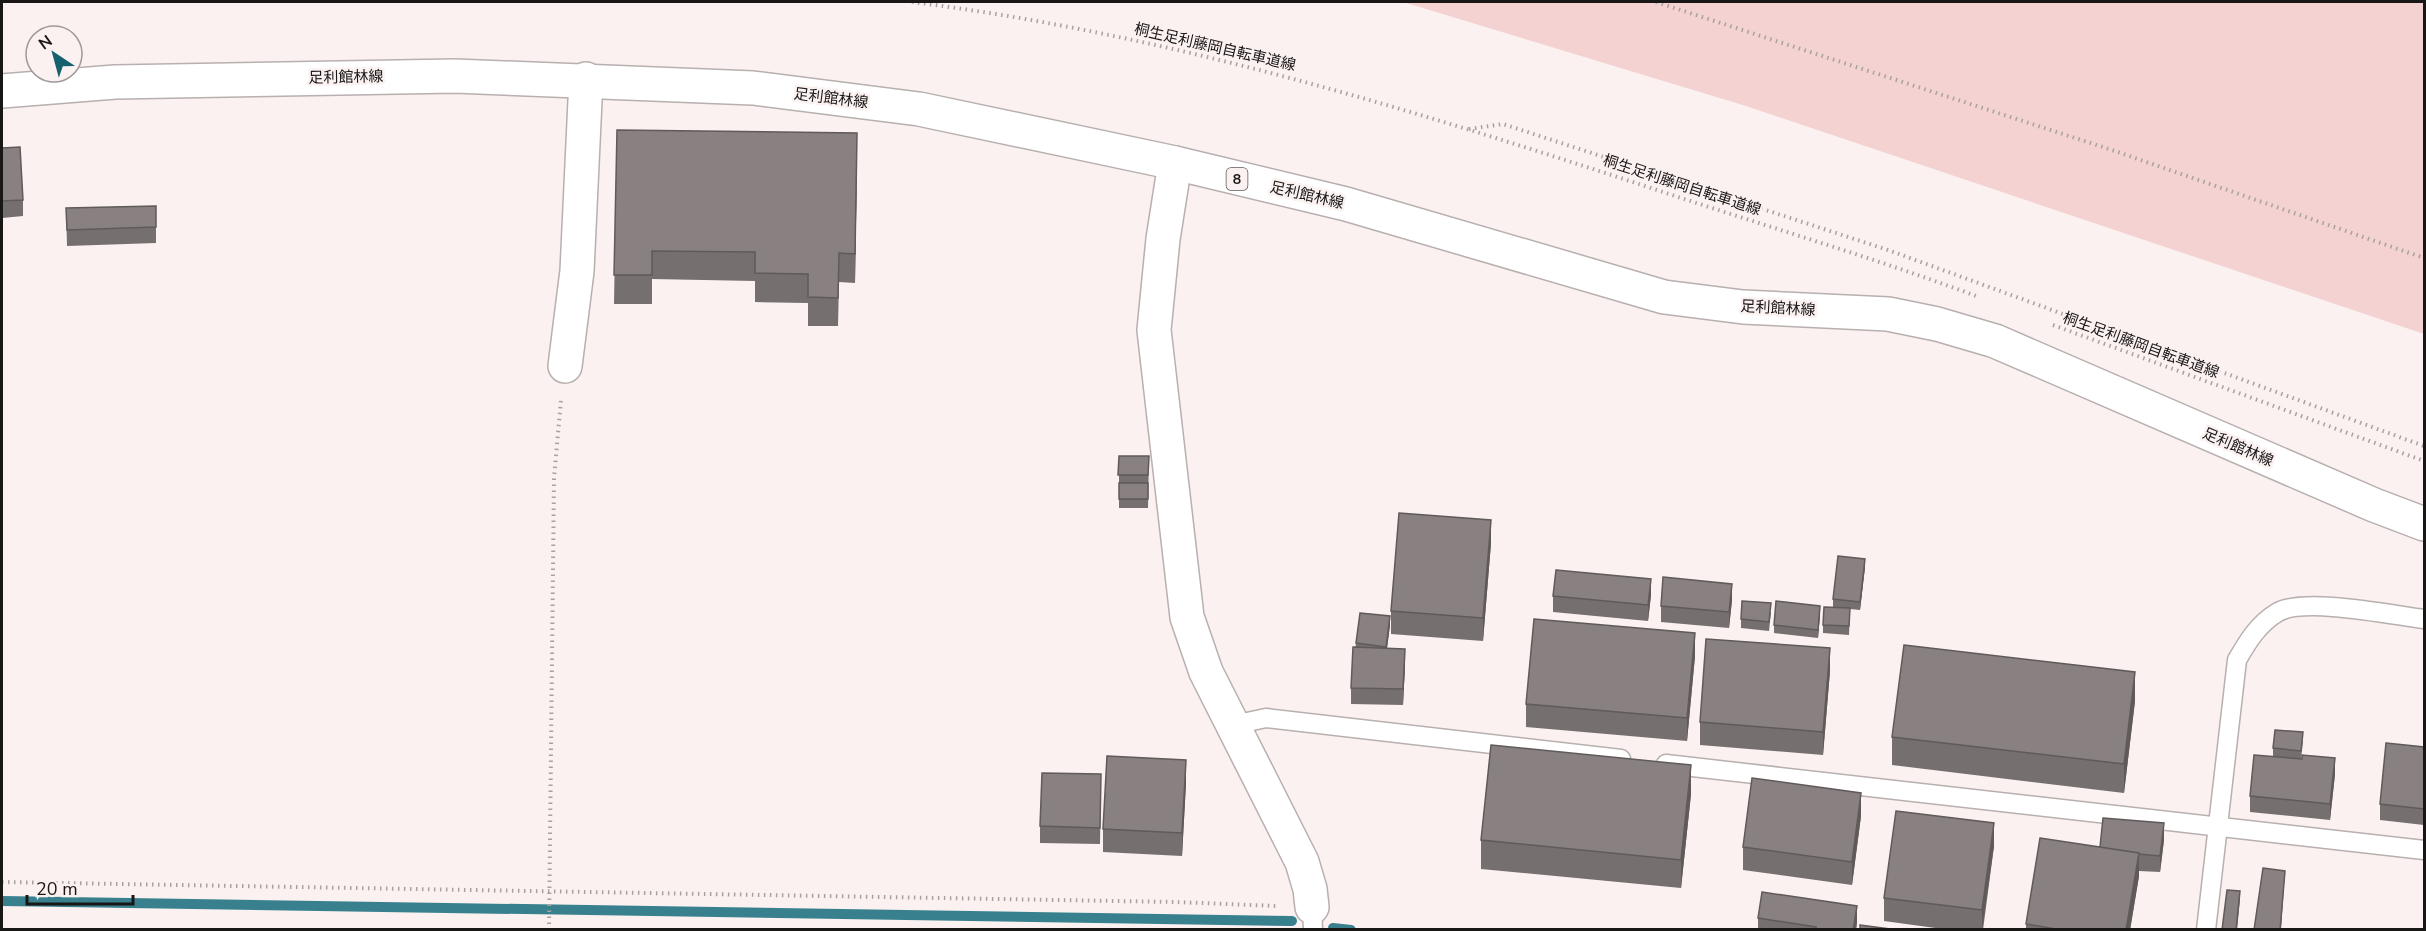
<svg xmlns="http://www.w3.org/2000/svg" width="2426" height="931" viewBox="0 0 2426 931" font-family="'Nunito Sans','Noto Sans JP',sans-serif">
  <rect width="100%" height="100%" fill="#faf1f0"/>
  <path fill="#f4d2d1" d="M1403,2H2424V334L1746,106Z"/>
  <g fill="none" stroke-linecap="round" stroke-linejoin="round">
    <path stroke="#38808e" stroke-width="10" d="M2,901L1292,921
      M1333,928L1351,930"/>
    <defs>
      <path id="service" d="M1233,725L1266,718L1621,759
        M1666,764L2424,850
        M1312,907L1313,930
        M2206,930L2237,660C2248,641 2258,624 2278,612C2305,597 2392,615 2424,619"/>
      <path id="minor" d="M1175,163L1163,239L1154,330L1187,617L1206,672L1302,862L1310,889L1312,907
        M565,366L577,271L586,79"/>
      <path id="primary" d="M2,91L115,82L455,76L753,88L919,109L1175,163L1346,204L1664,297L1743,307L1888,314L1937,324L1995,341L2374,505L2424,524"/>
    </defs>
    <use href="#service" stroke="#b8afaf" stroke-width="21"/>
    <use href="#minor" stroke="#b8afaf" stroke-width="36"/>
    <use href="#primary" stroke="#b8afaf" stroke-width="36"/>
    <path stroke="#a8a1a0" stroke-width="4" stroke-dasharray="1.5 4.5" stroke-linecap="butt" d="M912,2C1168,34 1415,110 1660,191C1765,226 1872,257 1976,296
      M1656,2L2106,148L2424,258
      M1469,129L1503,124L1888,250L2424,446
      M2053,325L2424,461
      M2,882L1175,902L1278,906
      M549,930L554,478L561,400"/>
    <use href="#service" stroke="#fff" stroke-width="18"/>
    <use href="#minor" stroke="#fff" stroke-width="33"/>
    <use href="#primary" stroke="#fff" stroke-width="33"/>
  </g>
  <path fill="#766f6f" d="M617,130L857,162L855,283L839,282L838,326H808V303L755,302V281L652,279V304H614Z
    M2,148L23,200V216L2,218Z
    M156,206V243L67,246L66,208Z
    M1119,456H1149L1148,508H1119Z
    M1491,543L1483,641L1391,634V611Z
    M1865,567L1860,610L1850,609L1849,635L1823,633V625L1841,608L1833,607V599Z
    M1651,595L1648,621L1553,612V596Z
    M1732,600L1729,628L1661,622V606Z
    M1771,612L1769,631L1741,628V619Z
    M1820,614L1818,638L1774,633V625Z
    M1390,625L1387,648L1405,665L1403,705L1351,704V688L1356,643Z
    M1695,656L1687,741L1526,727V704Z
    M1830,671L1823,755L1700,745V722Z
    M2135,701L2124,793L1892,765V737Z
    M2303,741L2301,759L2273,757V748Z
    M2424,747V825L2380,820V804Z
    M1101,774L1100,844L1040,843V826Z
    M2335,774L2330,820L2250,812V796Z
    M1186,783L1182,856L1103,852V829Z
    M1691,794L1681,888L1481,869V840Z
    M1861,816L1852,885L1743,870V847Z
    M2164,840L2160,872L2139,871V876L2130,930H2026V924L2100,847Z
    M1994,846L1983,930H1950L1884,921V898Z
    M1758,918L1857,922L1856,930H1758Z"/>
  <path fill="#605a5a" d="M857,133V162L855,283V254Z
    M1491,520V543L1483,641V618Z
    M1865,559V567L1860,610V602Z
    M1651,579V595L1648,621V605Z
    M1732,584V600L1729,628V612Z
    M1820,606V614L1818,638V630Z
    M1390,616V625L1386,656V647Z
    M1695,633V656L1687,741V718Z
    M1830,648V671L1823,755V732Z
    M1405,649V665L1403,705V689Z
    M2135,672V701L2124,793V764Z
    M2335,758V774L2330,820V804Z
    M1186,760V783L1182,856V833Z
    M1691,765V794L1681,888V860Z
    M1861,793V816L1852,885V862Z
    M1994,823V846L1982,930V910Z
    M2164,823V840L2160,872V856Z
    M2139,853V876L2130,930H2126Z
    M2285,871L2281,930H2280Z
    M2240,891V899L2237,930H2236Z
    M1857,906V922L1856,930H1853Z"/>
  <path fill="#898181" stroke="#605a5a" stroke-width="1.5" d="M617,130L857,133L855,254L839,253L838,298L808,297V274L755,273V252L652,251V275H614Z
    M20,147L23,200L2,201V148Z
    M156,206V227L67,230L66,208Z
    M1119,456H1149L1148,475H1118Z
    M1119,483H1148V499H1119Z
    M1399,513L1491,520L1483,618L1391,611Z
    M1838,556L1865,559L1860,602L1833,599Z
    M1556,570L1651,579L1648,605L1553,596Z
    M1663,577L1732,584L1729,612L1661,606Z
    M1742,601L1771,603L1769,622L1741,619Z
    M1776,601L1820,606L1818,630L1774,625Z
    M1824,607L1850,608L1849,626L1823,625Z
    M1360,613L1390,616L1386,647L1356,643Z
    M1534,619L1695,633L1687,718L1526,704Z
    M1706,639L1830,648L1823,732L1700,722Z
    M1904,645L2135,672L2124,764L1892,737Z
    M1353,647L1405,649L1403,689L1351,688Z
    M2275,730L2303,732L2301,751L2273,748Z
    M2386,743L2424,747V809L2380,804Z
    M1491,745L1691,765L1681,860L1481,840Z
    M2254,755L2302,759V755L2335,758L2330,804L2250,796Z
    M1107,756L1186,760L1182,833L1103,829Z
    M1042,773L1101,774L1100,828L1040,826Z
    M1752,778L1861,793L1852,862L1743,847Z
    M1896,811L1994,823L1982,910L1884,898Z
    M2103,818L2164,823L2160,856L2139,854V853L2100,847Z
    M2040,838L2139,853L2126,930H2062L2026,924Z
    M2263,868L2285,871L2280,930H2254Z
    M2227,890L2240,891L2236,930H2222Z
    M1762,892L1857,906L1853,930H1816V927L1758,918Z
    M1860,925L1898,930H1860Z"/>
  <g text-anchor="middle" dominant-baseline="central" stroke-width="5" stroke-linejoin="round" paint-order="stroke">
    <rect fill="#faf1f0" stroke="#5c5857" stroke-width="1.5" x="1226.5" y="168" width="21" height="22" rx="4.5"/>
    <g font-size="14" font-weight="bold" fill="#191616">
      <text x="1237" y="179">8</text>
    </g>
    <g font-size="15" fill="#191616" stroke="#faf1f0">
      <text transform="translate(1215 47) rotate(13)">桐生足利藤岡自転車道線</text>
      <text transform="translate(346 77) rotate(-1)">足利館林線</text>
      <text transform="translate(831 98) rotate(7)">足利館林線</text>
      <text transform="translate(1682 185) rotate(18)">桐生足利藤岡自転車道線</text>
      <text transform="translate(1307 195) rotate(13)">足利館林線</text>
      <text transform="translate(1778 308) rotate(3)">足利館林線</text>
      <text transform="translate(2141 345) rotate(20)">桐生足利藤岡自転車道線</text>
      <text transform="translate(2238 447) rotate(23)">足利館林線</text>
    </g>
  </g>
  <rect width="2426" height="931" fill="none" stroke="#191616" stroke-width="6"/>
  <g transform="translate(54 54) rotate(324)"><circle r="28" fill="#faf1f0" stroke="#a09999" stroke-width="1.5"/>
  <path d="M0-4.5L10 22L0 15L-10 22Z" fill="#16616e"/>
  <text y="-9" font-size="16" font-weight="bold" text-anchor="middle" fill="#191616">N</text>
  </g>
  <path d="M27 895v9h106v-9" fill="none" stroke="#191616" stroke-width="3"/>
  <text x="36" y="895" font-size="18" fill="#191616" stroke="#faf1f0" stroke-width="4.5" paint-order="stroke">20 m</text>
</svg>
